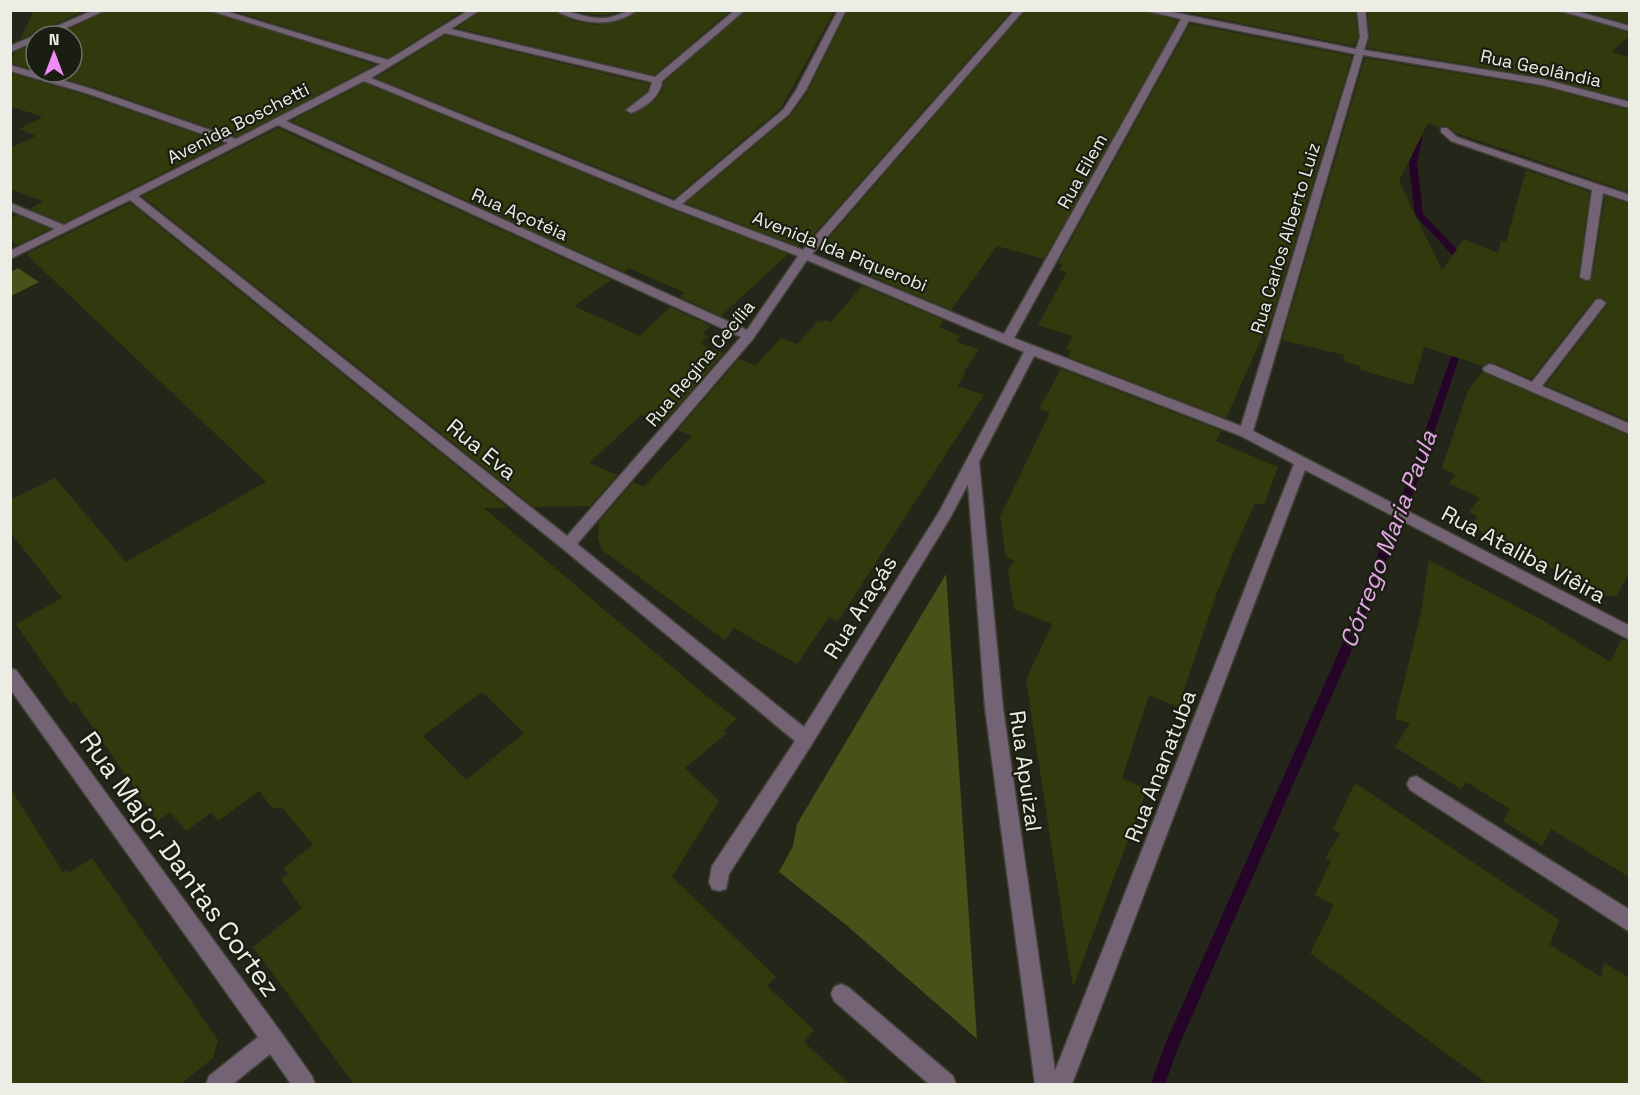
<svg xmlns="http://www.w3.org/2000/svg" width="1640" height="1095" viewBox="0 0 1640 1095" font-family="'Space Grotesk',sans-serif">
  <rect width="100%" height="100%" fill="#24261a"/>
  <path fill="#485118" d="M18,268L39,282L11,296V272Z
    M946,574L977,1039L845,924L779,872L793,846L797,824Z"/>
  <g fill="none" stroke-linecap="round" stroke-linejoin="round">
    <path fill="#260329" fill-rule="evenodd" d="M1418,132L1423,133L1417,163L1423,214L1466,259V263H1460L1415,215L1409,163Z
      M1460,340L1464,343L1419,477L1350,654L1178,1048L1165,1084H1151L1166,1042L1338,654L1409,477L1456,343Z"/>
  </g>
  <path fill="#323a0d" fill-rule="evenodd" d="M34,10H87L21,39Z
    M108,10H206L375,65L236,137L93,87L42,72H72V36H54Z
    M231,10H464L388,58Z
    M482,10H552L573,21L596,25L618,22L639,10H731L654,75L457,28Z
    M747,10H835L781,108L674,198L376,78L445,35L649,84L647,91L625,108V112L632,115L653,102L661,93L664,82Z
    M848,10H1012L808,241L804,239L798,246L686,203L791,115L808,91Z
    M1026,10H1141L1178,21L1044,259L997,246L951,310L871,276L875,271L864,267L872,258L823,245Z
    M1176,10H1355L1358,37L1354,46Z
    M1367,10H1555L1629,33V36L1612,52L1629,57V100L1543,77L1367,48L1370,37Z
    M1582,10H1629V24Z
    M573,11V10H623L603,16Z
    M1190,24L1352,56L1266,336L1263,335L1226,418L1068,357L1071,351L1066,349L1072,336L1038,325L1067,272L1059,270L1062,264L1058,263Z
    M36,43V70L10,63L15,52Z
    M1365,58L1542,87L1629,110V192L1456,133L1447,126L1439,127L1428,123L1399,181L1442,270L1464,239L1498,253L1501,241L1506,242L1526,170L1590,192L1578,277L1585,282L1592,279L1605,196L1629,204V421L1546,385L1608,304L1601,297L1594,299L1531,379L1494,363L1488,362L1483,366L1424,347L1413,385L1360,370L1361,366L1343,361L1344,355L1282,340Z
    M10,73L85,95L222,143L64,223L30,209L43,201L10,189V148L36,136L19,129L43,117L10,106Z
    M364,83L670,209L788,254L721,316L680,297L685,293L629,268L624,272L291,121Z
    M278,128L611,280L574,306L640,336L670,307L711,326L702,334L708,336L700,344L724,353L662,424L641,415L589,463L617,475L590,506L534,507L142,196Z
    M130,203L508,508H484L704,694L737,719L723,730L727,733L685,768L719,801L672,877L776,977L767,986L814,1030L804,1042L850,1084H354L253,947L302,908L281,879L288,874L283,868L313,845L282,807L273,809L259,791L218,821L211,813L186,831L170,812L158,821L75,702L70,703L16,624L62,598L10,532V500L55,478L126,562L266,482L26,254ZM482,692L524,733L466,780L423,736Z
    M17,215L50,229L17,245L10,239V219Z
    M862,286L944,320L939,327L960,336L956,342L979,349L963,373L965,374L957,386L984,395L838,621L829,617L797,664L734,628L725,640L602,550L598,539L599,522L633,482L644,487L692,436L678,430L739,359L756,365L781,338L797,344L818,321L822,323L824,320L831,322Z
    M1061,369L1221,431L1216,441L1278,467L1264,505L1255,503L1238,541L1218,590L1178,707L1149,695L1122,778L1147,789L1073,987L1026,680L1052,624L1014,609L1008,569L1015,561L1006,557L1000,517L1050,412L1039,409Z
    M1482,372L1629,436V574L1616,596H1606L1470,526L1477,517L1469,512L1480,498L1449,483L1456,475L1442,468L1468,391Z
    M1429,560L1542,620L1610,662L1622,639L1629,642V877L1551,829L1542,846L1503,821L1510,809L1466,782L1461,789L1395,747L1410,723L1395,719L1421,612Z
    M1355,783L1559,920L1550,945L1601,977L1604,963L1629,978V1084H1488L1310,953L1334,905L1315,895L1331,861L1325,858L1340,834L1333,829Z
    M10,788L63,872L67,870L69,873L92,858L218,1040L213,1058L181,1084H10Z"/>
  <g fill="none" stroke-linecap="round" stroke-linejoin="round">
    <defs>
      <path id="minor" d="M94,10H106L49,36H36V41L10,52V46Z
        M208,10H222L388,60L469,10H480L451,29L655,77L735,10H745L662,81C661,96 645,108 631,113L626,110L649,92L652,82L445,33L371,78L674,201L783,110L796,90L838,10H846L806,90L789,114L682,204L803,250L1015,10H1024L812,254L1004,334L1181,19L1143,10H1162L1356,49L1360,37L1357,10H1365L1368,37L1364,50L1543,79L1630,102V108L1542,85L1363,55L1253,431L1630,626V640L1305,470L1072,1084H1035L985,708L968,484L950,518L812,744L729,874L726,889L719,891L712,889L709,882L712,866L795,741L563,549L130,200L10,259V251L55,229L10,210V203L64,225L228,143L86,93L10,71V65L92,89L236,139L381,64ZM1189,21L1355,54L1241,426L1014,338ZM364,81L671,207L798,256L747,330L286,121ZM278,125L741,337L567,536L138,196ZM807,260L1024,352L939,512L804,727L577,544L753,339ZM1034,356L1241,436L1294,464L1055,1071L1003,708L979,462Z
        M554,10C571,10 586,19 603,18C616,18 624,10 637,10C613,29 579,24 554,10Z
        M1557,10H1572L1630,26V31Z
        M1441,128H1447L1457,137L1477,144L1630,195V202L1603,193L1590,279L1586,280L1580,277L1592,190L1451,141L1441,132Z
        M1600,299L1606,303L1542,386L1630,424V434L1484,371L1483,368L1489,364L1494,365L1532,382L1596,300Z
        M10,668L16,670L280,1031L312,1076L315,1084H291L270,1054L233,1084H206L209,1076L258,1037L10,689Z
        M1416,776L1630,910V932L1410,790L1407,784L1410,778Z
        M841,984L848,987L953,1076L956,1084H929L834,1001L831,994L834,987Z"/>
    </defs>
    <use href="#minor" stroke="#404237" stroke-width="3"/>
    <use href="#minor" fill="#746275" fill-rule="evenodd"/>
  </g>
  <g text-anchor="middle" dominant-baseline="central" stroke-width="4.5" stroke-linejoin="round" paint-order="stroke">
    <g font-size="18" fill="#eceee6" stroke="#1a1d11">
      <text transform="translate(1541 68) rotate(12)">Rua Geolândia</text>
      <text transform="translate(238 123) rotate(-27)">Avenida Boschetti</text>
      <text transform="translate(1082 171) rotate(-61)">Rua Eilem</text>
      <text transform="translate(520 214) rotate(24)">Rua Açotéia</text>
      <text transform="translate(1285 238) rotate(-73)">Rua Carlos Alberto Luiz</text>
      <text transform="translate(840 251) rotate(22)">Avenida Ida Piquerobi</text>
      <text transform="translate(700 363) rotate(-50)">Rua Regina Cecília</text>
    </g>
    <g font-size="22" fill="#eceee6" stroke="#1a1d11">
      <text transform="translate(482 449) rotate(39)">Rua Eva</text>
      <text transform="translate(1524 554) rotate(28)">Rua Ataliba Viêira</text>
      <text transform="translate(860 607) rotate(-58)">Rua Araçás</text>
      <text transform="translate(1160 766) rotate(-69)">Rua Ananatuba</text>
      <text transform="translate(1026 771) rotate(82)">Rua Apuizal</text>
    </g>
    <g font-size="24" font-style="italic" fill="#e3a5e6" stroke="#1a1d11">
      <text transform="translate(1388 539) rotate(-69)">Córrego Maria Paula</text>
    </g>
    <g font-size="27" fill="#eceee6" stroke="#1a1d11">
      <text transform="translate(180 864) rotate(54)">Rua Major Dantas Cortez</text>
    </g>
  </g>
  <rect width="1640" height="1095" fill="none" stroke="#eceee6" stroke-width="24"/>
  <g transform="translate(54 54)"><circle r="28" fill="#1a1d11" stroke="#6e7166" stroke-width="1.5"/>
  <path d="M0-4.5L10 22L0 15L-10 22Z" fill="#f08bf6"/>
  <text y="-9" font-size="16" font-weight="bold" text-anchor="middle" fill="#eceee6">N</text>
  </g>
</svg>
